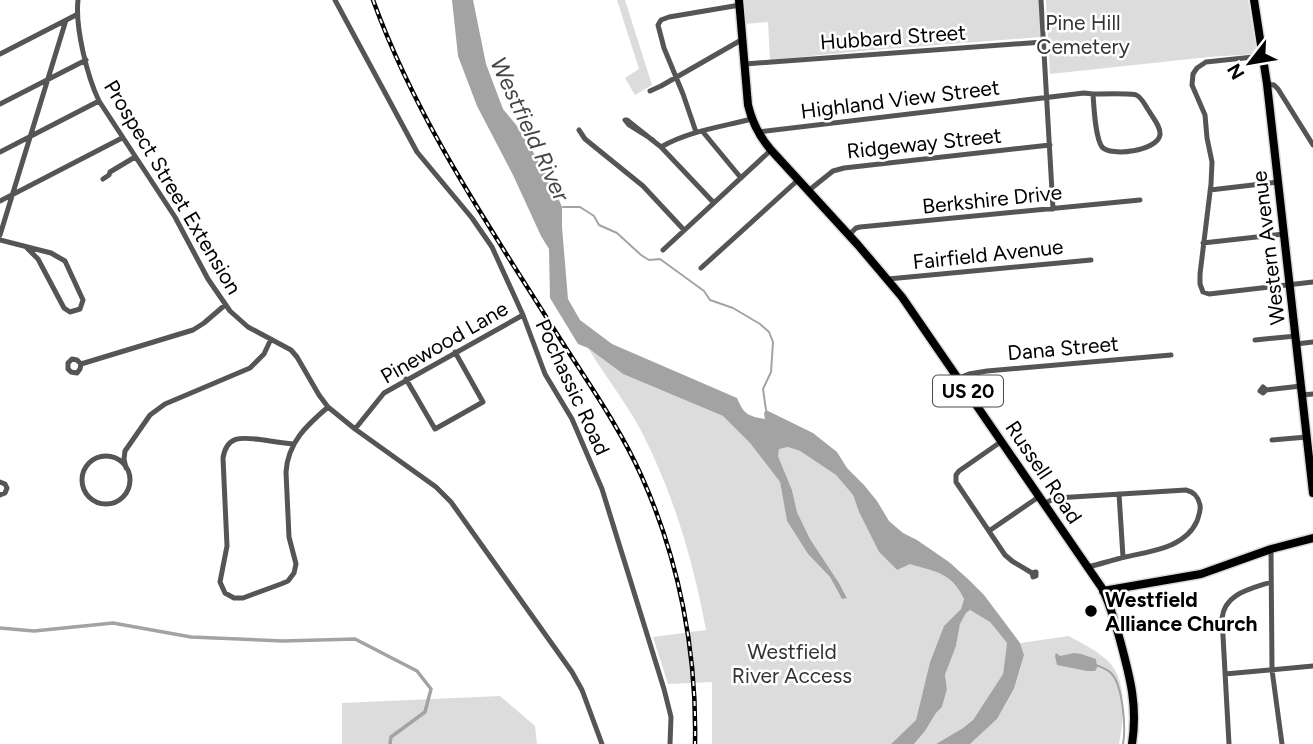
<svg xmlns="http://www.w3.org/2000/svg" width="1313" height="744" viewBox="0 0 1313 744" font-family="Figtree,sans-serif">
  <rect width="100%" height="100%" fill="#fff"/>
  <path fill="#dcdcdc" d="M617,0H625L652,85L635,95L625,78L639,69Z
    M743,0H1039L1041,37L872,50L770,60L768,22L745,24Z
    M1046,0H1248L1257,54L1209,57L1050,74Z
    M588,348L623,374L723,416L750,443L780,482L787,521L808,554L830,577L842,599L847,597L839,583L810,539L797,512L792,490L778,456V449L788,447L800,451L836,475L853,495L859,512L879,552L897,570L910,563C936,572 951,572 964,599L961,609L944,627L930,662L916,720L891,744H712V682L668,684L653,637L706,630C693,559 672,489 638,425C623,399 604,374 588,348Z
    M970,610L990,622L1007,643L1003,674L973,720L963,728L936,744H914L925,731L936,713L942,707L947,689L945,675L956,646L960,624L966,613Z
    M1069,636C1081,643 1096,650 1107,660C1128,679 1124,719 1119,744H970L997,719L1014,690L1024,655L1020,643Z
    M500,696L535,726L537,744H342V703Z"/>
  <path fill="#a3a3a3" d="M452,0H473L486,64L503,109L517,126L551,181L562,207V227L568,299L580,320L612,344L737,398C744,414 747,416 765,419L764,413L766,410L813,433L837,452L847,468L864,485L877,501L889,521L903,533L917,540L949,562L968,579L984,595L1020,643L1024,655L1014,689L997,719L970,744H936L963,728L973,720L1003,674L1007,643L990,622L970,610L966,613L960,624L956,646L945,675L947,689L942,707L936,713L925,731L914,744H891L916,720L930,662L944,626L961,609L964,599C951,572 936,572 910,564L897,570L879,552L859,512L853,495L836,475L800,451L788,447L779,449L778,456L792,490L797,512L810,539L839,583L847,598L842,599L830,577L808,554L787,521L780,482L750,443L723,416L623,374L588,348L578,344L550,298L549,249L541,236L513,175L477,106L458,56Z
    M1056,653L1060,656L1074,653L1081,654L1096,659L1097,668L1095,671H1087L1057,665L1055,656Z"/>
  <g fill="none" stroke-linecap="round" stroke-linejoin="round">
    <path stroke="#a3a3a3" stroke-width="2" d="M563,207H580L594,216L599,225L617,233L641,255L649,260L660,259L704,291L710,300L733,308L760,324L769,332L773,342L771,372L763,389L766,410
      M1096,665C1101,667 1107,669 1111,673C1123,685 1126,728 1123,744"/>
    <path stroke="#a3a3a3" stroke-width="3.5" d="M0,628L34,631L113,623L191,637L283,641L355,639L417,671L431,689L425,712L391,737L390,744"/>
    <defs>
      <path id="major" d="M739,0L748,105C752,122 759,136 771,150L858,245L902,297L1102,588C1110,604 1115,622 1120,640C1130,677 1138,706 1132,744
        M1254,0L1267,84L1313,493
        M1103,591L1201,574L1271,549L1313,538"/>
    </defs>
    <use href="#major" stroke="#dbdbdb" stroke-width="11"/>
    <path stroke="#555" stroke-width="5" d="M78,0C75,27 87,76 99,101L175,217L208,279L230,311L248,327L291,350L297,357L319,395L328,407L355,429L436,487L451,502L572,672L582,690L602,744
      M335,0L417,152L472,218L492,247L523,315L545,374L572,419L602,489L664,689L671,717L670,744
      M1041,0L1053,209
      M0,54L76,15
      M1263,56L1206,62L1197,68L1193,74L1192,85L1205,115L1207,138L1212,162L1211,184L1200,274V284L1203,292L1209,294L1313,282
      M745,64L1043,42
      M1267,84L1274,85L1278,89L1313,145
      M650,91L661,86L743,39
      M0,104L86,60
      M579,130L585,139L643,186L684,230
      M696,132L683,94L664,48L658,25L661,20L669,17L740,5
      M703,132L741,178
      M758,132L1084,93L1093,94C1094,107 1095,137 1102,147C1111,157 1157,151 1160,135C1161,127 1153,118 1149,111C1145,106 1142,97 1136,95C1132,93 1100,94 1093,94
      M653,140L629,125L625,120H627L661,147L714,203
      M661,147C689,131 721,127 752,119
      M0,152L99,101
      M103,179L109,175L110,172L135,157
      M1210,190L1278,182
      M808,191L833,171L844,168L1050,145
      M0,201L122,138
      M0,235L66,20
      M849,235L856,228L860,227L1140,200
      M0,240L51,253L65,261L83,300L80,309L70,312L64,308L38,259L27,248
      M1203,243L1284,234
      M663,250L771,150
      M701,268L798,180
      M888,279L1091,260
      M1255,340L1296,336
      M1296,344L1313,342
      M81,364L77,360L72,359L68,363V369L71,372L77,373L80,369L81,364L193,330L204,323L225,305
      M959,378L969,374L987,371L1171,355
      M406,379L435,429L483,402L455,352
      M1266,390L1263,393L1260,391L1263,387L1266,390L1301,386
      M1302,395L1313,394
      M355,429L384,393L523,315
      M1272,440L1307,437
      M1002,441L959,471L956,475V482L1005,555L1012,561L1032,573L1033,577L1036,576V572L1032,573
      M293,444C283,443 274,442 264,440C245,438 227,433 223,458L227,546L220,582L225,593L234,598H243L281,584L288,581L294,573L296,564L289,537L286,472C288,442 307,425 328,407
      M82 480a24 24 0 1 1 48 0a24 24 0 1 1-48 0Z
      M126,468L124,459L125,451L150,415L165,404L250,368L264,354L271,339
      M0,482L5,484L7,488L5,493L0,495
      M1119,494L1123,557
      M1045,503L1056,498L1186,490C1194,492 1198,496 1200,505C1201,511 1199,515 1197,521C1185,548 1151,551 1125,557C1113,560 1100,564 1088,567
      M989,531L1040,496
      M1271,549L1272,670L1282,744
      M1225,674L1313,666
      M1229,744L1222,618C1225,593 1251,589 1271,582"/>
    <use href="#major" stroke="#000" stroke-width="8"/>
    <defs>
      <path id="rail" d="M373,0C417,121 489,226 557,334C586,380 619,426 641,475C679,559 697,652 695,744"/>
    </defs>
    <use href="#rail" stroke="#000" stroke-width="4.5"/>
    <use href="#rail" stroke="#fff" stroke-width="2" stroke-dasharray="5" stroke-linecap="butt"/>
  </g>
  <circle fill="#000" stroke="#fff" stroke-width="2.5" cx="1091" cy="611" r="7"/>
  <g text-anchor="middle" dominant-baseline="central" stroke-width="5" stroke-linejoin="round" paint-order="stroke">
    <rect fill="#fff" stroke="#4c4c4c" stroke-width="2" x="933" y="375.5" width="70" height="31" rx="5"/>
    <g font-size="19" font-weight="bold" fill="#000">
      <text x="968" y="391">US 20</text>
    </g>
    <g font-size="21" fill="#333" stroke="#fff">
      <text x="1083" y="22">Pine Hill<tspan x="1083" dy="24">Cemetery</tspan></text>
      <text x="792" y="651">Westfield<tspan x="792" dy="24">River Access</tspan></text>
    </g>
    <g font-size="21" fill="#000" stroke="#fff">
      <text transform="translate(893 37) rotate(-4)">Hubbard Street</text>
      <text transform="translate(900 99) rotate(-7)">Highland View Street</text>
      <text transform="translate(924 143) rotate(-6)">Ridgeway Street</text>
      <text transform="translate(173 187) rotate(59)">Prospect Street Extension</text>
      <text transform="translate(992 199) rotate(-6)">Berkshire Drive</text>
      <text transform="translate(1268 248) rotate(-97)">Western Avenue</text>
      <text transform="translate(988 254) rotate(-6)">Fairfield Avenue</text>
      <text transform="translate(444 342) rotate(-30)">Pinewood Lane</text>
      <text transform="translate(1063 348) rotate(-5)">Dana Street</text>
      <text transform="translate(573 387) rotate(65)">Pochassic Road</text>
      <text transform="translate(1044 472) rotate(56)">Russell Road</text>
    </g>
    <g font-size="21" font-weight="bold" fill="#000" stroke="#fff" text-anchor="start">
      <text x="1105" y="599">Westfield<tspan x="1105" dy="24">Alliance Church</tspan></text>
    </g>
    <g font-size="23" font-style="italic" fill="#444" stroke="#fff">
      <text transform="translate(530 129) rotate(65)">Westfield River</text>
    </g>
  </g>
  <g transform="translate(1250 63) rotate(239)" stroke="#ffffff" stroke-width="5" paint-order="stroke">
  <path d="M0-5L12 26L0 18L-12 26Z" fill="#000000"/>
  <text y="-10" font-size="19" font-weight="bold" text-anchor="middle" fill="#000000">N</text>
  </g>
</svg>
